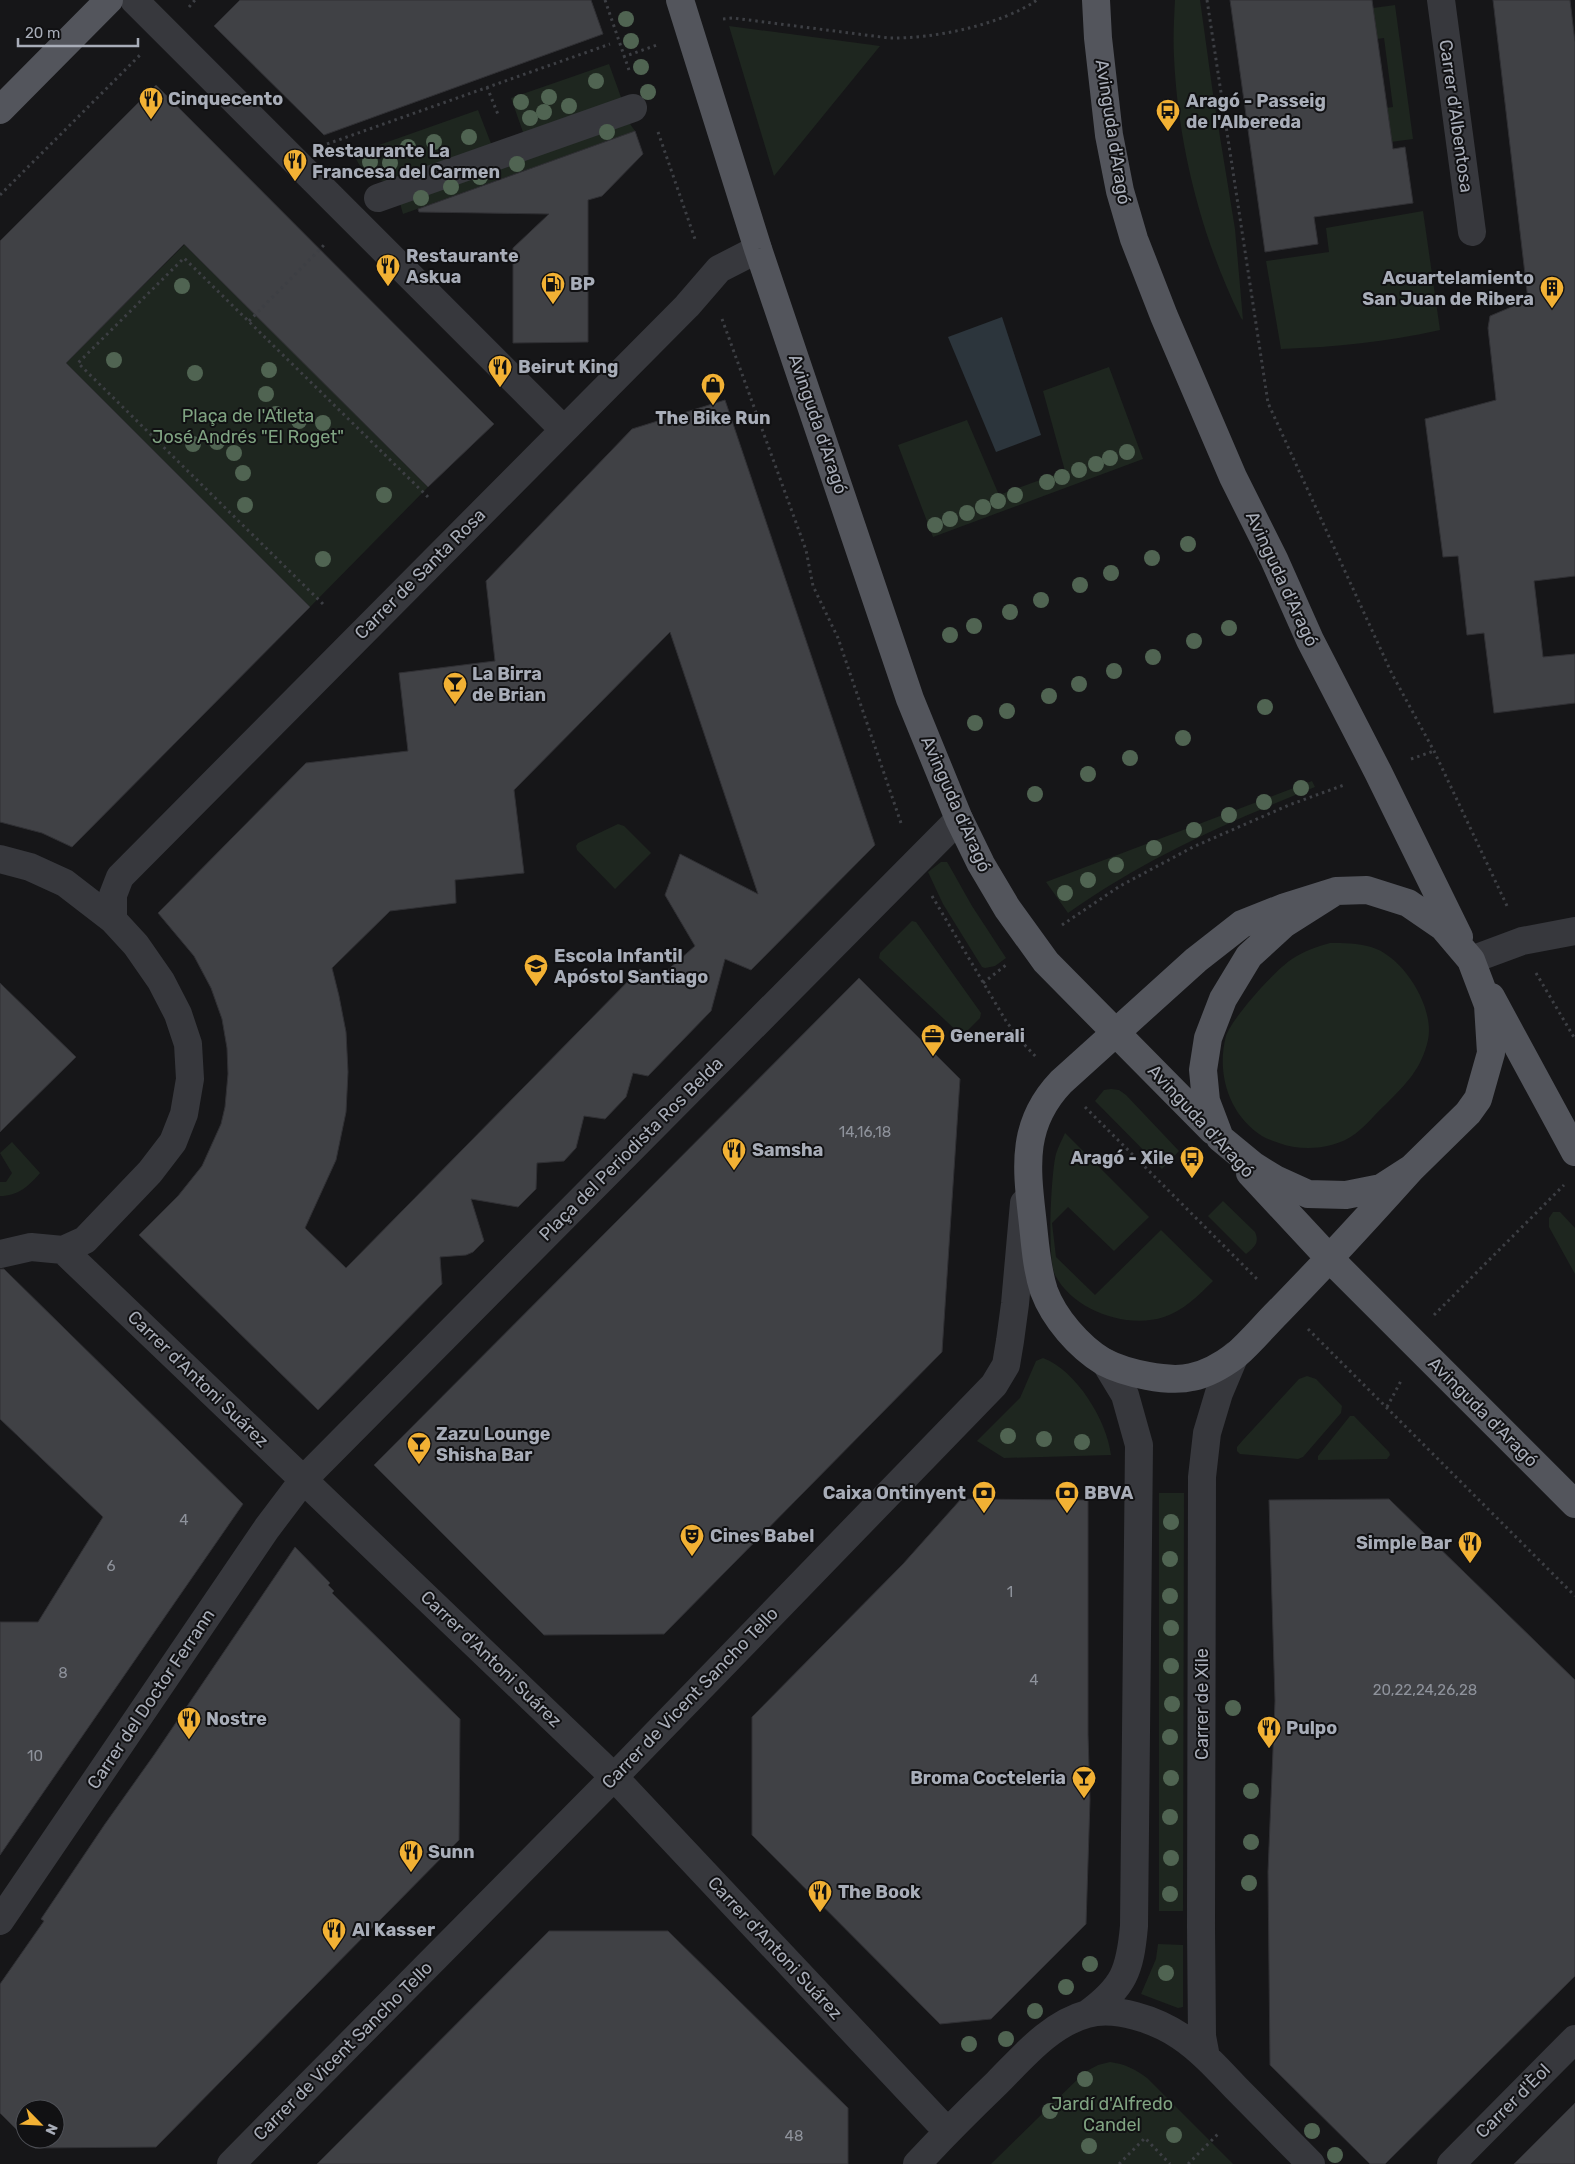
<svg xmlns="http://www.w3.org/2000/svg" width="1575" height="2164" viewBox="0 0 1575 2164" font-family="Rubik,sans-serif">
  <rect width="100%" height="100%" fill="#161618"/>
  <path fill="#1e261f" d="M1175,0H1200L1213,94L1235,229L1243,320L1241,318C1202,239 1178,146 1174,57C1173,38 1174,19 1175,0Z
    M1395,5L1413,139L1317,152L1312,118L1393,107L1384,38L1304,49L1301,18Z
    M729,26L880,46L774,176Z
    M609,64L622,100L524,135L511,98Z
    M478,110L492,146L390,181C374,182 363,173 356,159L362,151Z
    M628,121L635,131L403,214L400,203Z
    M1423,211L1440,330C1386,342 1336,347 1281,349L1266,261L1329,252L1326,228Z
    M185,244L428,487L310,607L66,363Z
    M1109,367L1143,459L933,537L898,445L967,420L999,495L1065,471L1043,391Z
    M1312,781L1315,787C1226,823 1147,857 1068,913L1046,882Z
    M618,824L624,826L651,853L615,889L577,850L576,846L578,843Z
    M941,862H947L950,867L972,906L1006,958L995,966L985,968L982,967L943,904L928,872Z
    M912,921L916,922L981,1013L980,1018L962,1036L879,958L880,953Z
    M1330,943C1343,943 1358,943 1371,947C1403,956 1435,1007 1428,1040C1421,1070 1406,1084 1385,1105C1375,1114 1366,1126 1355,1134C1335,1149 1302,1152 1279,1143C1274,1141 1267,1139 1262,1136C1229,1115 1216,1073 1226,1036C1232,1018 1275,970 1292,959C1304,951 1316,947 1330,943Z
    M1111,1089L1119,1090L1126,1095L1179,1151L1162,1169L1095,1101L1104,1090Z
    M1065,1133L1149,1217L1114,1251L1068,1207L1052,1223L1056,1257L1095,1295L1161,1230L1213,1281C1199,1295 1183,1311 1164,1317C1127,1329 1074,1311 1055,1275C1047,1259 1051,1173 1056,1154C1058,1147 1062,1140 1065,1133Z
    M12,1142L40,1173C29,1186 18,1196 0,1196V1182H6L12,1173L0,1153Z
    M1223,1201L1255,1232C1260,1243 1254,1247 1246,1254L1208,1216Z
    M1553,1212H1560L1575,1228V1274L1549,1227V1218Z
    M1043,1358C1077,1371 1107,1421 1111,1455L1004,1458L977,1441L1020,1398L1036,1361Z
    M1307,1376L1316,1379L1342,1406L1341,1413L1303,1457L1298,1459L1240,1454L1237,1451V1447L1243,1440L1299,1379Z
    M1350,1416H1354L1389,1452L1390,1455L1387,1459L1318,1460V1456Z
    M1159,1493H1184L1183,1911H1159Z
    M1158,1944L1183,1945V2007L1178,2008L1141,1994L1156,1959Z
    M1110,2062C1125,2064 1135,2069 1147,2078L1233,2164H991L1085,2072L1098,2065Z"/>
  <path fill="#2c353c" d="M1002,317L1041,435L996,452L948,337Z"/>
  <path fill="#404145" stroke="#303034" fill-rule="evenodd" d="M240,0H591L603,34L324,135L214,26Z
    M1230,0H1372L1393,149L1405,147L1413,203L1314,217L1318,244L1265,252Z
    M1493,0H1570L1575,42V576L1534,581L1543,657L1575,654V703L1494,713L1484,633L1467,635L1458,556L1443,557L1425,419L1496,400L1488,328L1490,316L1528,300Z
    M156,85L494,424L428,487L184,244L66,363L310,607L72,847L42,833L0,822V241Z
    M635,131L643,154L602,196L588,200V342L513,343V248L549,214L419,212L418,209Z
    M725,400L875,845L751,970L725,959L711,1011L648,1076L633,1073L626,1097L605,1119L584,1116L576,1148L564,1161L537,1163L536,1189L518,1207L471,1199L484,1241L473,1252L466,1255L440,1257L442,1284L318,1410L139,1235L178,1196L202,1166L221,1124L225,1107L228,1074L227,1048L222,1019L211,988L194,956L158,913L306,763L408,751L399,673L495,661L486,581L632,429ZM670,632L758,894L680,854L665,895L695,946L654,982L640,969L346,1268L305,1228L336,1160L346,1112L348,1072L346,1032L339,996L332,968L390,911L456,903L455,880L524,873L514,790Z
    M859,978L960,1079L942,1352L664,1634L544,1635L374,1465Z
    M0,983L76,1057L0,1132Z
    M0,1269H4L243,1504L0,1855V1622H38L103,1517L0,1419Z
    M961,1499L1088,1500V1734L1090,1800L1086,1924L991,2019L940,2024L752,1835V1717L903,1564Z
    M1389,1499L1575,1680V1976L1385,2164H1370L1270,2065L1268,1872L1275,1701L1269,1500Z
    M295,1547L330,1583L328,1585L334,1591L332,1593L460,1719L459,1840L156,2147L35,2148L26,2139H55V2109H25V2138L0,2113V1984L44,1921L41,1919L105,1824L154,1755Z
    M549,1931H668L848,2108V2164H317Z
    M1575,2103V2164H1514Z"/>
  <g fill="none" stroke-linecap="round" stroke-linejoin="round">
    <path stroke="#3d3f44" stroke-width="3" stroke-dasharray="2.5 4" stroke-linecap="butt" d="M605,0L630,73
      M1207,0L1268,403L1392,674L1434,751L1508,908
      M189,7L195,0
      M723,19L733,18L889,38C933,39 1001,25 1037,0
      M623,57L657,45
      M487,87L499,117
      M658,132L696,242
      M327,144L610,44
      M0,195L140,55
      M722,319L806,550L813,586L838,638L902,826
      M249,321L325,244
      M323,604L78,363L184,258L428,497
      M1411,759L1434,751
      M932,896L1006,1021L1019,1039L1037,1058
      M1062,925L1120,886L1193,847L1289,805L1344,785
      M1536,973L1575,1039
      M983,983L1006,965
      M1085,1107L1259,1281
      M1434,1315L1564,1185
      M1308,1329L1575,1596
      M1387,1407L1402,1379
      M1119,2164L1145,2138L1170,2164
      M1188,2164L1218,2134"/>
    <path stroke="#37383d" stroke-width="28" d="M134,0L563,429
      M1441,0L1472,232
      M378,198L633,108
      M0,859L30,867L65,883L113,920L136,945L161,981L178,1014L188,1044L190,1079L184,1114L173,1142L150,1172L85,1240L63,1250
      M113,920V895L120,877L687,306L719,269L758,249
      M1471,960L1522,941L1575,931
      M0,1254L31,1247L63,1250L614,1777L947,2131
      M0,1921L267,1528L304,1479L959,819
      M1087,2014C1124,1987 1130,1971 1134,1926L1139,1445L1125,1395L1105,1362
      M1206,2057L1202,2036L1201,1927L1202,1477L1207,1433L1219,1393L1235,1355
      M231,2164L614,1777L994,1385L1006,1365L1010,1341L1015,1304L1024,1203
      M917,2164C943,2136 970,2109 997,2083C1023,2057 1050,2024 1087,2014C1116,2006 1156,2020 1180,2036C1201,2050 1219,2070 1236,2088C1261,2113 1286,2139 1311,2164
      M1451,2164L1575,2039"/>
    <path stroke="#53555c" stroke-width="28" d="M680,0L758,249L910,699L959,819L981,864L1007,908L1046,962L1213,1131
      M1096,0L1098,38L1109,135L1120,191L1134,239L1164,316L1233,477L1274,559L1310,640L1378,772L1459,937
      M0,110L109,0
      M1336,891L1284,924L1249,956L1223,999L1208,1038L1203,1070L1206,1101L1220,1138L1254,1166L1275,1179L1308,1194L1346,1195L1381,1188L1412,1168L1468,1113L1478,1099L1491,1053L1488,1005L1471,960L1443,927L1408,903L1367,890L1336,891L1285,907L1242,924L1196,960L1061,1082C1022,1123 1026,1164 1032,1216C1035,1241 1036,1267 1044,1291C1054,1318 1079,1347 1104,1362C1125,1373 1169,1383 1192,1377C1207,1374 1224,1364 1236,1355C1251,1342 1264,1326 1278,1312C1324,1265 1368,1217 1412,1168
      M1491,997L1575,1152
      M1250,1173L1330,1259L1575,1504"/>
  </g>
  <g fill="#506452">
    <circle cx="626" cy="19" r="8"/>
    <circle cx="631" cy="41" r="8"/>
    <circle cx="641" cy="67" r="8"/>
    <circle cx="596" cy="81" r="8"/>
    <circle cx="648" cy="92" r="8"/>
    <circle cx="549" cy="97" r="8"/>
    <circle cx="521" cy="102" r="8"/>
    <circle cx="569" cy="106" r="8"/>
    <circle cx="544" cy="112" r="8"/>
    <circle cx="530" cy="118" r="8"/>
    <circle cx="607" cy="132" r="8"/>
    <circle cx="469" cy="137" r="8"/>
    <circle cx="434" cy="142" r="8"/>
    <circle cx="408" cy="147" r="8"/>
    <circle cx="370" cy="162" r="8"/>
    <circle cx="390" cy="163" r="8"/>
    <circle cx="517" cy="164" r="8"/>
    <circle cx="480" cy="177" r="8"/>
    <circle cx="451" cy="187" r="8"/>
    <circle cx="421" cy="198" r="8"/>
    <circle cx="182" cy="286" r="8"/>
    <circle cx="114" cy="360" r="8"/>
    <circle cx="269" cy="370" r="8"/>
    <circle cx="195" cy="373" r="8"/>
    <circle cx="266" cy="394" r="8"/>
    <circle cx="276" cy="414" r="8"/>
    <circle cx="299" cy="421" r="8"/>
    <circle cx="323" cy="423" r="8"/>
    <circle cx="217" cy="442" r="8"/>
    <circle cx="193" cy="444" r="8"/>
    <circle cx="1127" cy="452" r="8"/>
    <circle cx="234" cy="453" r="8"/>
    <circle cx="1110" cy="458" r="8"/>
    <circle cx="1096" cy="464" r="8"/>
    <circle cx="1079" cy="470" r="8"/>
    <circle cx="243" cy="473" r="8"/>
    <circle cx="1062" cy="477" r="8"/>
    <circle cx="1047" cy="482" r="8"/>
    <circle cx="384" cy="495" r="8"/>
    <circle cx="1015" cy="495" r="8"/>
    <circle cx="998" cy="501" r="8"/>
    <circle cx="245" cy="505" r="8"/>
    <circle cx="983" cy="507" r="8"/>
    <circle cx="967" cy="513" r="8"/>
    <circle cx="950" cy="519" r="8"/>
    <circle cx="935" cy="525" r="8"/>
    <circle cx="1188" cy="544" r="8"/>
    <circle cx="1152" cy="558" r="8"/>
    <circle cx="323" cy="559" r="8"/>
    <circle cx="1111" cy="573" r="8"/>
    <circle cx="1080" cy="585" r="8"/>
    <circle cx="1041" cy="600" r="8"/>
    <circle cx="1010" cy="612" r="8"/>
    <circle cx="974" cy="626" r="8"/>
    <circle cx="1229" cy="628" r="8"/>
    <circle cx="950" cy="635" r="8"/>
    <circle cx="1194" cy="641" r="8"/>
    <circle cx="1153" cy="657" r="8"/>
    <circle cx="1114" cy="671" r="8"/>
    <circle cx="1079" cy="684" r="8"/>
    <circle cx="1049" cy="696" r="8"/>
    <circle cx="1265" cy="707" r="8"/>
    <circle cx="1007" cy="711" r="8"/>
    <circle cx="975" cy="723" r="8"/>
    <circle cx="1183" cy="738" r="8"/>
    <circle cx="1130" cy="758" r="8"/>
    <circle cx="1088" cy="774" r="8"/>
    <circle cx="1301" cy="788" r="8"/>
    <circle cx="1035" cy="794" r="8"/>
    <circle cx="1264" cy="802" r="8"/>
    <circle cx="1229" cy="815" r="8"/>
    <circle cx="1194" cy="830" r="8"/>
    <circle cx="1154" cy="848" r="8"/>
    <circle cx="1116" cy="865" r="8"/>
    <circle cx="1088" cy="880" r="8"/>
    <circle cx="1065" cy="893" r="8"/>
    <circle cx="1008" cy="1436" r="8"/>
    <circle cx="1044" cy="1439" r="8"/>
    <circle cx="1082" cy="1442" r="8"/>
    <circle cx="1171" cy="1522" r="8"/>
    <circle cx="1170" cy="1559" r="8"/>
    <circle cx="1170" cy="1596" r="8"/>
    <circle cx="1171" cy="1628" r="8"/>
    <circle cx="1171" cy="1666" r="8"/>
    <circle cx="1172" cy="1704" r="8"/>
    <circle cx="1233" cy="1708" r="8"/>
    <circle cx="1170" cy="1737" r="8"/>
    <circle cx="1171" cy="1778" r="8"/>
    <circle cx="1251" cy="1791" r="8"/>
    <circle cx="1170" cy="1817" r="8"/>
    <circle cx="1251" cy="1842" r="8"/>
    <circle cx="1171" cy="1858" r="8"/>
    <circle cx="1249" cy="1883" r="8"/>
    <circle cx="1170" cy="1894" r="8"/>
    <circle cx="1090" cy="1964" r="8"/>
    <circle cx="1166" cy="1973" r="8"/>
    <circle cx="1066" cy="1987" r="8"/>
    <circle cx="1035" cy="2011" r="8"/>
    <circle cx="1006" cy="2039" r="8"/>
    <circle cx="969" cy="2044" r="8"/>
    <circle cx="1085" cy="2079" r="8"/>
    <circle cx="1050" cy="2111" r="8"/>
    <circle cx="1312" cy="2131" r="8"/>
    <circle cx="1174" cy="2135" r="8"/>
    <circle cx="1089" cy="2146" r="8"/>
    <circle cx="1335" cy="2155" r="8"/>
  </g>
  <defs>
    <symbol id="restaurant-pin" viewBox="-11 -11 22 30"><path d="M0 17L-7.5 6A9.5 9.5 0 1 1 7.5 6Z" fill="#f2b134" stroke="#111113"/><path d="M-5-6h1v4h1v-4h1v4h1v-4h1v5L-1.5 .5V6h-2V.5L-5-1ZM5-6V6H3V1.5H1.5Q1.5-4 5-6Z" fill="#111"/></symbol>
    <symbol id="bus-pin" viewBox="-11 -11 22 30"><path d="M0 17L-7.5 6A9.5 9.5 0 1 1 7.5 6Z" fill="#f2b134" stroke="#111113"/><path d="M-5-6H5V4H4V6H2V4H-2V6H-4V4H-5ZM-3.5-4V0h7V-4ZM-3.5 1.2v1.5H-2V1.2ZM2 1.2v1.5H3.5V1.2Z" fill="#111"/></symbol>
    <symbol id="fuel-pin" viewBox="-11 -11 22 30"><path d="M0 17L-7.5 6A9.5 9.5 0 1 1 7.5 6Z" fill="#f2b134" stroke="#111113"/><path d="M-5.5-6h7V0h2V4h1.3V-2.5L3-4.5l.8-.8L6-3V5H2.5V1h-1V6h-7ZM-4.2-4.7v3.2H.2V-4.7Z" fill="#111"/></symbol>
    <symbol id="building-pin" viewBox="-11 -11 22 30"><path d="M0 17L-7.5 6A9.5 9.5 0 1 1 7.5 6Z" fill="#f2b134" stroke="#111113"/><path d="M-4-6H4V6H1V3H-1V6H-4ZM-2.5-4.3h1.7v1.8h-1.7ZM.8-4.3h1.7v1.8H.8ZM-2.5-1h1.7V.8h-1.7ZM.8-1h1.7V.8H.8Z" fill="#111"/></symbol>
    <symbol id="shop-pin" viewBox="-11 -11 22 30"><path d="M0 17L-7.5 6A9.5 9.5 0 1 1 7.5 6Z" fill="#f2b134" stroke="#111113"/><path d="M-5-2.5h2.3a2.7 3.5 0 0 1 5.4 0H5L5.5 6h-11ZM-1.5-2.5h3a1.5 2.3 0 0 0-3 0Z" fill="#111"/></symbol>
    <symbol id="bar-pin" viewBox="-11 -11 22 30"><path d="M0 17L-7.5 6A9.5 9.5 0 1 1 7.5 6Z" fill="#f2b134" stroke="#111113"/><path d="M-6-5H6L.8 .8V4.5H3.5V6h-7V4.5H-.8V.8Z" fill="#111"/></symbol>
    <symbol id="school-pin" viewBox="-11 -11 22 30"><path d="M0 17L-7.5 6A9.5 9.5 0 1 1 7.5 6Z" fill="#f2b134" stroke="#111113"/><path d="M0-5L7-2L0 1L-7-2ZM-4 1L0 2.5L4 1V4Q0 6-4 4Z" fill="#111"/></symbol>
    <symbol id="office-pin" viewBox="-11 -11 22 30"><path d="M0 17L-7.5 6A9.5 9.5 0 1 1 7.5 6Z" fill="#f2b134" stroke="#111113"/><path d="M-6-3h4V-5.5h4V-3h4V5H-6ZM-1-4.5V-3h2v-1.5ZM-6 0V1H6V0Z" fill="#111"/></symbol>
    <symbol id="bank-pin" viewBox="-11 -11 22 30"><path d="M0 17L-7.5 6A9.5 9.5 0 1 1 7.5 6Z" fill="#f2b134" stroke="#111113"/><path d="M-6-4H6V4H-6ZM0-2.3a2.3 2.3 0 1 0 0 4.6a2.3 2.3 0 1 0 0-4.6Z" fill="#111"/></symbol>
    <symbol id="theatre-pin" viewBox="-11 -11 22 30"><path d="M0 17L-7.5 6A9.5 9.5 0 1 1 7.5 6Z" fill="#f2b134" stroke="#111113"/><path d="M-5-5.5Q0-4 5-5.5V0Q5 5 0 6Q-5 5-5 0ZM-3.3-2.5H-1v1.5H-3.3ZM1-2.5H3.3v1.5H1ZM-2.8 1Q0 5.5 2.8 1Z" fill="#111"/></symbol>
  </defs>
  <g fill-rule="evenodd">
    <use href="#restaurant-pin" x="137" y="85" width="28" height="38"/>
    <use href="#bus-pin" x="1154" y="97" width="28" height="38"/>
    <use href="#restaurant-pin" x="281" y="147" width="28" height="38"/>
    <use href="#restaurant-pin" x="374" y="252" width="28" height="38"/>
    <use href="#fuel-pin" x="539" y="270" width="28" height="38"/>
    <use href="#building-pin" x="1538" y="274" width="28" height="38"/>
    <use href="#restaurant-pin" x="486" y="353" width="28" height="38"/>
    <use href="#shop-pin" x="699" y="371" width="28" height="38"/>
    <use href="#bar-pin" x="441" y="670" width="28" height="38"/>
    <use href="#school-pin" x="522" y="952" width="28" height="38"/>
    <use href="#office-pin" x="919" y="1022" width="28" height="38"/>
    <use href="#restaurant-pin" x="720" y="1136" width="28" height="38"/>
    <use href="#bus-pin" x="1178" y="1144" width="28" height="38"/>
    <use href="#bar-pin" x="405" y="1430" width="28" height="38"/>
    <use href="#bank-pin" x="970" y="1479" width="28" height="38"/>
    <use href="#bank-pin" x="1053" y="1479" width="28" height="38"/>
    <use href="#theatre-pin" x="678" y="1522" width="28" height="38"/>
    <use href="#restaurant-pin" x="1456" y="1529" width="28" height="38"/>
    <use href="#restaurant-pin" x="175" y="1705" width="28" height="38"/>
    <use href="#restaurant-pin" x="1255" y="1714" width="28" height="38"/>
    <use href="#bar-pin" x="1070" y="1764" width="28" height="38"/>
    <use href="#restaurant-pin" x="397" y="1838" width="28" height="38"/>
    <use href="#restaurant-pin" x="806" y="1878" width="28" height="38"/>
    <use href="#restaurant-pin" x="320" y="1916" width="28" height="38"/>
  </g>
  <g text-anchor="middle" dominant-baseline="central" stroke-width="4" stroke-linejoin="round" paint-order="stroke">
    <g font-size="15" fill="#8e929b">
      <text x="865" y="1132">14,16,18</text>
      <text x="184" y="1520">4</text>
      <text x="111" y="1566">6</text>
      <text x="1010" y="1592">1</text>
      <text x="63" y="1673">8</text>
      <text x="1034" y="1680">4</text>
      <text x="1425" y="1690">20,22,24,26,28</text>
      <text x="35" y="1756">10</text>
      <text x="794" y="2136">48</text>
    </g>
    <g font-size="18" font-weight="bold" fill="#a8adb8" stroke="#111113" text-anchor="start">
      <text x="168" y="99">Cinquecento</text>
      <text x="1186" y="101">Aragó - Passeig<tspan x="1186" dy="21">de l'Albereda</tspan></text>
      <text x="312" y="151">Restaurante La<tspan x="312" dy="21">Francesa del Carmen</tspan></text>
      <text x="406" y="256">Restaurante<tspan x="406" dy="21">Askua</tspan></text>
      <text x="1534" y="278" text-anchor="end">Acuartelamiento<tspan x="1534" dy="21">San Juan de Ribera</tspan></text>
      <text x="570" y="284">BP</text>
      <text x="518" y="367">Beirut King</text>
      <text x="713" y="418" text-anchor="middle">The Bike Run</text>
      <text x="472" y="674">La Birra<tspan x="472" dy="21">de Brian</tspan></text>
      <text x="554" y="956">Escola Infantil<tspan x="554" dy="21">Apóstol Santiago</tspan></text>
      <text x="950" y="1036">Generali</text>
      <text x="752" y="1150">Samsha</text>
      <text x="1174" y="1158" text-anchor="end">Aragó - Xile</text>
      <text x="436" y="1434">Zazu Lounge<tspan x="436" dy="21">Shisha Bar</tspan></text>
      <text x="966" y="1493" text-anchor="end">Caixa Ontinyent</text>
      <text x="1084" y="1493">BBVA</text>
      <text x="710" y="1536">Cines Babel</text>
      <text x="1452" y="1543" text-anchor="end">Simple Bar</text>
      <text x="206" y="1719">Nostre</text>
      <text x="1286" y="1728">Pulpo</text>
      <text x="1066" y="1778" text-anchor="end">Broma Cocteleria</text>
      <text x="428" y="1852">Sunn</text>
      <text x="838" y="1892">The Book</text>
      <text x="352" y="1930">Al Kasser</text>
    </g>
    <g font-size="18" fill="#a8adb8" stroke="#111113">
      <text transform="translate(1456 116) rotate(82)">Carrer d'Albentosa</text>
      <text transform="translate(1113 132) rotate(81)">Avinguda d'Aragó</text>
      <text transform="translate(818 424) rotate(71)">Avinguda d'Aragó</text>
      <text transform="translate(420 574) rotate(-45)">Carrer de Santa Rosa</text>
      <text transform="translate(1282 579) rotate(65)">Avinguda d'Aragó</text>
      <text transform="translate(956 804) rotate(66)">Avinguda d'Aragó</text>
      <text transform="translate(1201 1121) rotate(47)">Avinguda d'Aragó</text>
      <text transform="translate(631 1149) rotate(-45)">Plaça del Periodista Ros Belda</text>
      <text transform="translate(198 1379) rotate(44)">Carrer d'Antoni Suárez</text>
      <text transform="translate(1483 1412) rotate(45)">Avinguda d'Aragó</text>
      <text transform="translate(491 1659) rotate(44)">Carrer d'Antoni Suárez</text>
      <text transform="translate(690 1698) rotate(-46)">Carrer de Vicent Sancho Tello</text>
      <text transform="translate(151 1699) rotate(-56)">Carrer del Doctor Ferrann</text>
      <text transform="translate(1202 1704) rotate(-90)">Carrer de Xile</text>
      <text transform="translate(775 1948) rotate(47)">Carrer d'Antoni Suárez</text>
      <text transform="translate(343 2051) rotate(-45)">Carrer de Vicent Sancho Tello</text>
      <text transform="translate(1513 2101) rotate(-45)">Carrer d'Èol</text>
    </g>
    <g font-size="18" fill="#7fa381" stroke="#111113">
      <text x="248" y="416">Plaça de l'Atleta<tspan x="248" dy="21">José Andrés "El Roget"</tspan></text>
      <text x="1112" y="2104">Jardí d'Alfredo<tspan x="1112" dy="21">Candel</tspan></text>
    </g>
  </g>
  <g transform="translate(40 2124) rotate(114)"><circle r="24" fill="#111113" stroke="#4d4f55"/>
  <path d="M0-4L9 19L0 12L-9 19Z" fill="#f2b134"/>
  <text y="-8" font-size="14" font-weight="bold" text-anchor="middle" fill="#a8adb8">N</text>
  </g>
  <path d="M18 38v8h120v-8" fill="none" stroke="#a8adb8" stroke-width="2.5"/>
  <text x="25" y="38" font-size="15" fill="#a8adb8" stroke="#111113" stroke-width="4" paint-order="stroke">20 m</text>
</svg>
